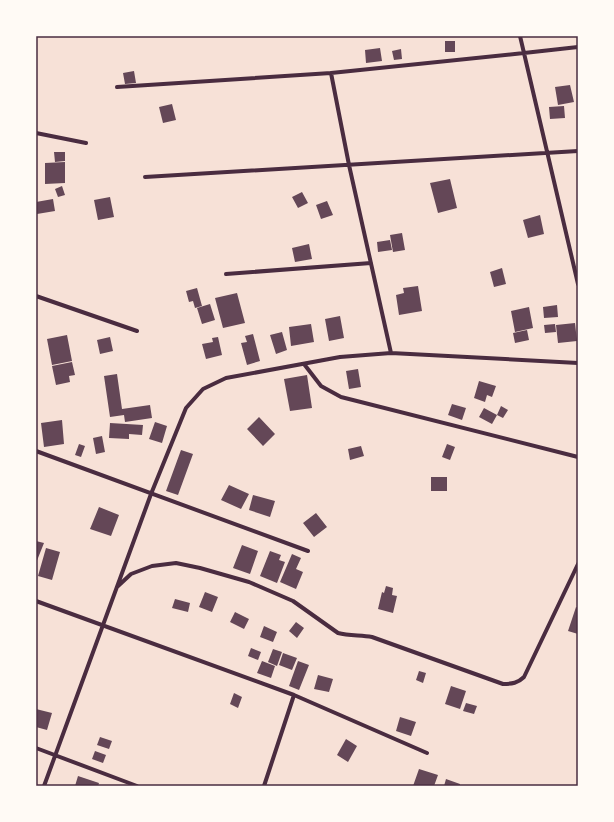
<svg xmlns="http://www.w3.org/2000/svg" width="614" height="822" viewBox="0 0 614 822" font-family="Ubuntu,sans-serif">
  <rect width="100%" height="100%" fill="#f7e1d7"/>
  <path fill="#644757" d="M445,41H455V52H445Z
    M380,48L382,61L366,63L365,50Z
    M401,49L402,59L394,60L392,51Z
    M134,71L136,83L125,84L123,73Z
    M570,85L574,102L558,105L555,87Z
    M172,104L176,120L163,123L159,107Z
    M564,106L565,118L550,119L549,107Z
    M54,152H65V161L55,162Z
    M65,162V183L45,184V163Z
    M450,179L457,208L438,213L430,183Z
    M62,186L65,195L58,197L55,189Z
    M302,192L308,203L298,208L292,197Z
    M110,197L114,217L98,220L94,200Z
    M53,199L55,211L37,214L36,202Z
    M327,201L333,215L321,219L316,205Z
    M540,215L544,234L528,238L523,220Z
    M402,233L405,250L393,252L390,235Z
    M390,240L392,250L378,252L377,242Z
    M309,244L312,259L295,262L292,248Z
    M502,268L506,284L494,287L490,272Z
    M418,286L422,311L399,315L396,295L404,293L403,288Z
    M197,288L202,306L195,308L193,301L189,302L186,291Z
    M237,293L245,323L223,328L215,298Z
    M210,304L215,320L202,324L197,308Z
    M557,305L558,317L544,318L543,307Z
    M529,307L533,328L515,332L511,311Z
    M340,316L344,338L329,341L325,319Z
    M575,323L577,341L558,343L556,325Z
    M311,324L314,342L291,346L289,327Z
    M555,324L556,332L545,333L544,325Z
    M527,330L529,340L515,343L513,333Z
    M282,332L287,350L276,354L270,335Z
    M253,334L260,361L247,365L241,343L247,342L245,336Z
    M67,335L72,361L52,365L47,339Z
    M110,337L113,351L100,354L97,340Z
    M218,337L222,355L206,359L202,344L213,342L212,338Z
    M72,362L75,375L69,376L70,382L56,385L52,366Z
    M358,369L361,387L349,389L346,371Z
    M117,374L122,409L150,405L152,418L125,422L124,415L110,417L104,376Z
    M307,375L312,408L290,411L284,379Z
    M479,381L496,386L492,397L487,395L485,402L474,398Z
    M452,404L466,408L462,420L448,415Z
    M501,406L508,410L503,418L497,415Z
    M484,408L497,415L492,424L479,417Z
    M259,417L275,434L263,446L247,429Z
    M62,420L64,444L44,447L41,423Z
    M155,422L167,426L162,443L149,439Z
    M110,423L143,425L142,435L129,434V439L109,438Z
    M102,436L105,452L96,454L93,438Z
    M79,444L85,446L81,457L75,455Z
    M447,444L455,447L450,460L442,457Z
    M361,446L364,456L350,460L348,449Z
    M181,450L193,454L178,495L166,491Z
    M431,477H447V491H431Z
    M229,485L249,494L241,509L221,500Z
    M253,495L275,501L270,517L249,510Z
    M99,507L119,515L111,536L90,529Z
    M316,513L327,527L314,537L303,523Z
    M36,541L44,543L36,563Z
    M242,545L258,551L250,574L233,568Z
    M46,548L60,552L52,580L38,576Z
    M270,551L281,555L279,560L285,562L277,583L260,576Z
    M292,554L301,558L296,569L303,572L296,589L280,582Z
    M386,586L393,588L392,595L397,596L393,613L378,609L382,592L384,593Z
    M205,592L218,597L212,612L199,607Z
    M175,599L190,603L188,612L172,608Z
    M576,607L578,608V634L568,631Z
    M235,612L249,619L244,629L230,622Z
    M296,622L304,628L297,638L289,631Z
    M264,626L277,632L273,642L260,637Z
    M251,648L261,652L258,660L248,656Z
    M273,649L282,652L277,666L268,662Z
    M283,653L297,658L292,670L279,665Z
    M262,661L275,666L271,678L257,673Z
    M298,661L309,665L299,690L289,686Z
    M419,671L426,673L423,683L416,680Z
    M318,675L333,679L329,692L314,689Z
    M451,686L466,691L460,709L445,704Z
    M234,693L242,697L238,708L230,704Z
    M466,703L477,706L474,714L463,711Z
    M36,709L52,713L47,730L36,727Z
    M400,717L416,722L411,736L396,731Z
    M100,737L112,741L109,749L97,745Z
    M346,739L357,746L348,762L337,755Z
    M95,751L106,755L103,763L92,759Z
    M419,769L438,775L434,786H413Z
    M78,776L99,783L98,786H75Z
    M446,779L460,784V786H444Z"/>
  <g fill="none" stroke-linecap="round" stroke-linejoin="round">
    <path stroke="#4a2c40" stroke-width="4" d="M520,36L578,284
      M331,73L349,165L391,353
      M117,87L331,73L524,53L578,47
      M36,133L86,143
      M145,177L578,151
      M226,274L371,263
      M36,296L137,331
      M304,364L321,386L341,397L578,457
      M36,451L308,551
      M117,587L131,574L152,566L176,563L200,568L249,582L293,601L338,633C349,636 361,635 372,637L503,684C512,684 518,683 524,677L578,564
      M36,601L294,695L427,753
      M36,748L137,786
      M44,786L151,494L186,408L203,389L226,378L340,357L391,353L578,363
      M264,786L294,695"/>
  </g>
  <rect width="614" height="822" fill="none" stroke="#fffaf5" stroke-width="74"/>
  <rect x="37" y="37" width="540" height="748" fill="none" stroke="#4a2c40" stroke-width="1.5"/>
</svg>
